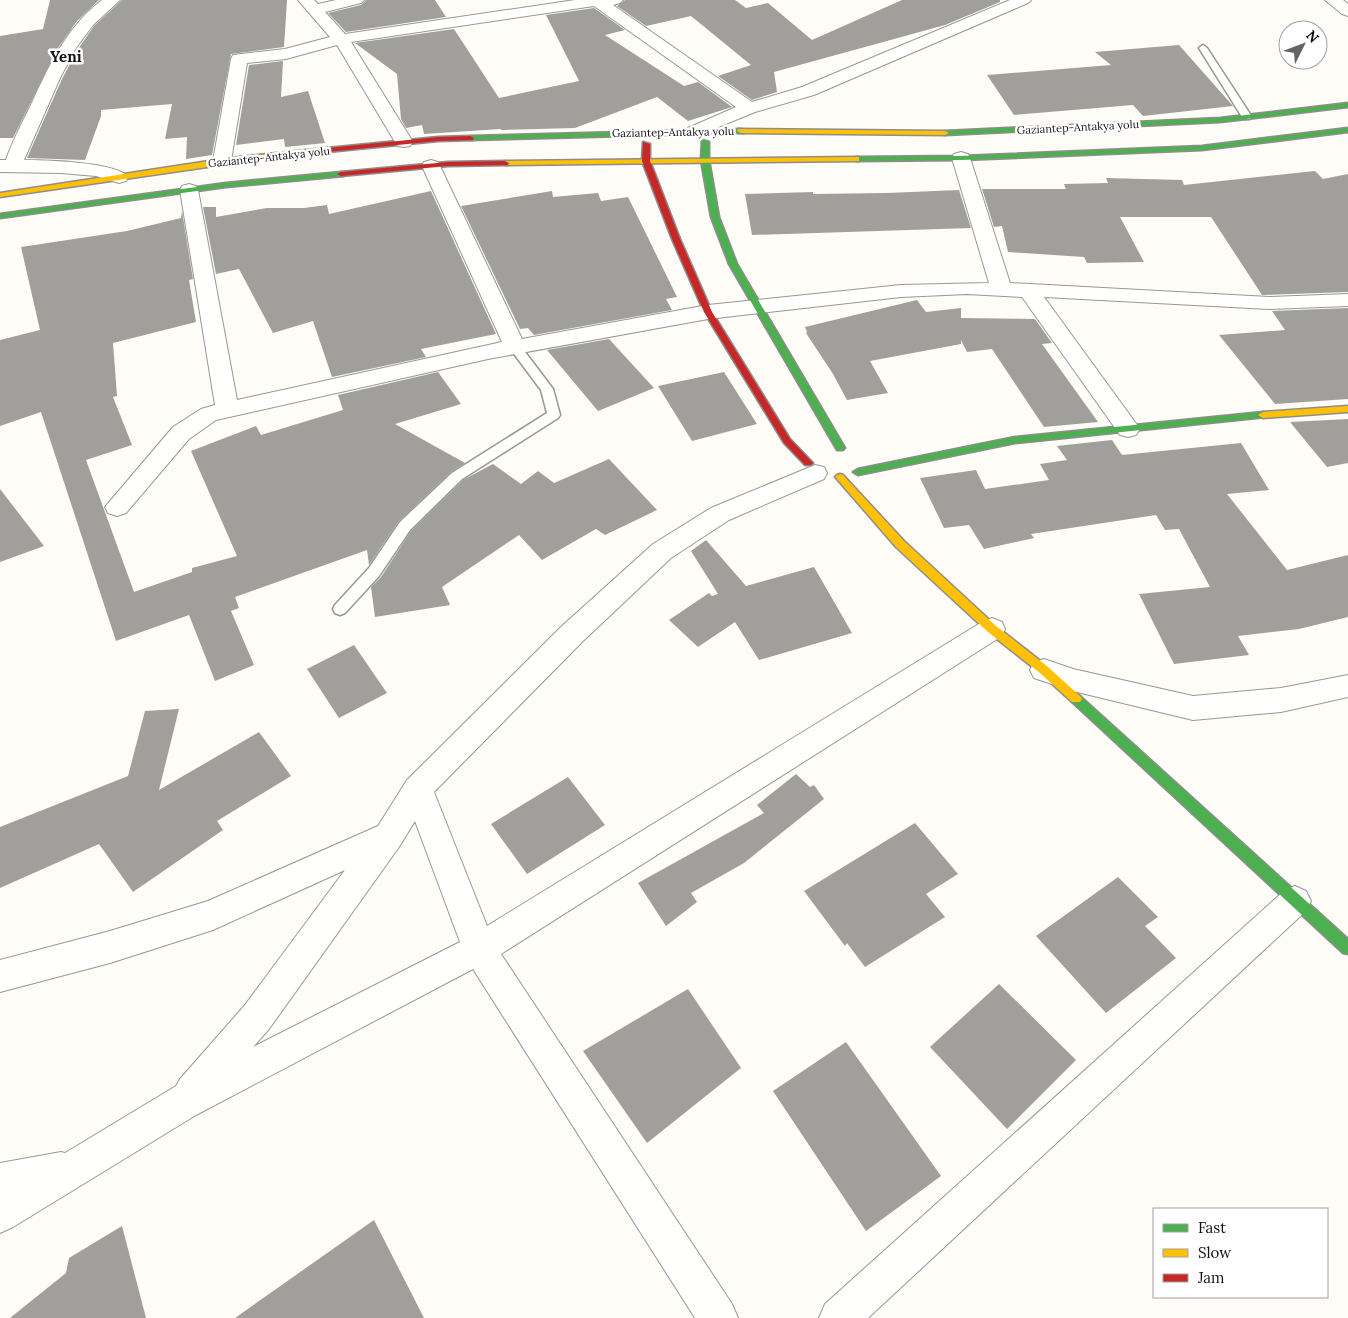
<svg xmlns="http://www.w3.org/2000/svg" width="1348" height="1318" viewBox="0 0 1348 1318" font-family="Lora,serif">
  <rect width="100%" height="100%" fill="#fdfcf7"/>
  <path fill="#a19f9c" d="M50,0H99L77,21L58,48L13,138H0V36L43,29Z
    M122,0H287L284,47L231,54L212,155L186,159L187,137L165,139L172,104L101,110V116L85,160L27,158L62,79L78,49L94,26Z
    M366,0H435L446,17L346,32L328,13L361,5Z
    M625,0H735L746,8L768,3L812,40L902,0H1000V2L945,25L774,72L777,92L752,100L718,76L751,65L691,16L646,26L617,6Z
    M594,8L625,30L605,35L684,86L698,82L732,107L688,121L657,97L575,128L502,130L500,129L424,134L422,125L406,128L401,119L397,74L355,43L454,29L499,98L579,81L546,15Z
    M1179,45L1233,106L1143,116L1133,105L1014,115L987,75L1111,65L1095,52Z
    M283,61L281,97L308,91L325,143L285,147L284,139L236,145L249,65Z
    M1315,171L1323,179L1348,174V292L1262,295L1211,217H1120L1144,262L1087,263L1084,257L1008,252L1002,226L994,227L982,189H1066L1064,184L1108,183L1106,178L1182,180L1184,185Z
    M959,190L971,228L752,235L745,194L813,192V194L887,193Z
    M431,191L496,334L421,349L426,357L332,377L313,321L273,333L239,269L216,274L203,207H216V217L267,208H304L327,205L329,214Z
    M552,191L553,197L598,193L601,201L628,197L677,297L666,299L672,310L534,335L528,328L520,329L461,206Z
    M182,211L193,279L189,280L196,322L113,343L117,396L113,397L132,445L86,460L134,592L192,572V568L237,556L191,451L256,426L261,435L343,410L338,395L438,372L461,404L395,424L465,463L451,472L399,521L369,565L367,550L235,597L239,608L231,611L254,665L215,681L189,615L116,641L41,412L0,426V340L40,330L21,247L127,231L181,218Z
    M917,300L926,312L961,308V318L1035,319L1052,343L1042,344L1098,422L1044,427L992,349L967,352L961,340V344L870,361L888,393L847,400L833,374L806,333L807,332L805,327Z
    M1348,308V399L1275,404L1219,335L1285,330L1272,311Z
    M609,339L654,388L598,411L547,350Z
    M724,372L757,424L692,441L658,386Z
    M1348,419V463L1327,467L1290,422Z
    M1112,440L1122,455L1241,443L1269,490L1227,494L1287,570L1348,555V617L1299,629L1238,636L1249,655L1174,664L1139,594L1210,587L1179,529L1165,530L1156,515L1031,534L1034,538L984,549L969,525L944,528L920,478L976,470L985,489L1049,480L1040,464L1067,460L1057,446Z
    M609,459L657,510L605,535L596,529L542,560L519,535L442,587L450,605L375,617L371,587L381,577L411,531L463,480L493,464L521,484L538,471L554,483Z
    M0,489L44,546L0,562Z
    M706,540L746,586L814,567L852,633L759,660L735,622L698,647L669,620L709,593L712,596L718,594L691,551Z
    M354,645L387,693L339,718L307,669Z
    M179,709L159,790L259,732L291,776L217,821L223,830L133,892L99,844L0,888V827L128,776L145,711Z
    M796,774L810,787L814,785L824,799L744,863L691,893L697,902L666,926L638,883L764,813L757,805Z
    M568,777L605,825L527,874L491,824Z
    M915,823L958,874L926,894L945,917L865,967L847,943L845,946L804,891Z
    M1118,877L1158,917L1145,926L1176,958L1106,1013L1036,936Z
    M999,984L1076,1060L1007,1129L930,1047Z
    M688,989L741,1068L647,1143L583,1051Z
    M846,1042L941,1176L866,1231L773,1091Z
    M374,1220L424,1318H235Z
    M122,1226L146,1318H10L66,1273L69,1258Z"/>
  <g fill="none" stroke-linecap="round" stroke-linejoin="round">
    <defs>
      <path id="lane" d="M1203,45L1207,48L1252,117L1250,119H1244L1242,117L1199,48Z
        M515,343L519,344L553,389L560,415L558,418L462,479L410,530L379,576L345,613L340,615L335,613L333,609L335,605L369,568L400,522L452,473L547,413L541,390L509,347Z"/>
      <path id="street" d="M102,0H120L93,25L76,48L60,78L24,160C44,160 118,162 128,177L126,181L119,183L96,176L61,173L0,172V160H6C12,142 21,125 30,107C48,68 66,27 102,0Z
        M298,0H314L318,4L336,0H364L361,3L325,12L345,34L575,0H623L620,3L613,5L752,102L802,87L1010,0H1031L1028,3L814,95L755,112L694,137L688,136L685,132L688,128L736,107L594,6L351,42L413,142L410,146L404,147L398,146L395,142L337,45L286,59L247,63L231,161L229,165L222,167L215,165L213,161L231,59L233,55L285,49L330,37Z
        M1325,0H1343L1348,4V16L1342,14Z
        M961,152L968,154L970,158L1010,283L1269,297L1348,294V306L1269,309L1044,297L1140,429L1136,435L1128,437L1120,435L1022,297L967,294L901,297L708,319L488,359L216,420L189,439L126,513L117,516L108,513L105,507L173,427L201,409L215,405L180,190L182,186L189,184L196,186L198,190L237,400L502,342L422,166L424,162L431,160L438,162L440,166L522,339L708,305L901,285L989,283L952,158L954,154Z
        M815,465L824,467L827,473L824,479L729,520L671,558L582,642L434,792L487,926L982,622L992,618L1002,622L1005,629L1002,636L501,954L732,1304L738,1318H695L473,969L196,1115L13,1227L0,1233V1163L61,1152L65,1153L176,1086L180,1079L245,1005L345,870L213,930L110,963L0,992V960L110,931L208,901L378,826L407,780L562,626L653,544L711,508ZM415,821L460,942L253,1047L269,1029L399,847Z
        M1044,659L1073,669L1193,696L1281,688L1348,675V697L1281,712L1193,720L1073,691L1034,678L1030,670L1034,662Z
        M1295,886L1306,891L1311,901L1306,911L868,1318H819L825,1304L1284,891Z"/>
      <path id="fast" d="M1348,103V107L1220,122L945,135L941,133L945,131L1220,118Z
        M1348,128V132L1202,150L961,160L856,161L852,159L856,157L961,156L1202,146Z
        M741,129L745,131L744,133L470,140L466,138L470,136Z
        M702,140L709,142V160L719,217L737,264L845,448L843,450H837L729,264L711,217L701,160Z
        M341,172L345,174L344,176L226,187L0,218V214L226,183Z
        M1263,412L1266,413V417L1015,443L858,475L853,472L858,469L1015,437Z
        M1076,694L1080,696L1348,939V954L1343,953L1072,702L1070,699L1072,696Z"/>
      <path id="slow" d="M738,129L945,131L949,133L945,135L741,133L737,131Z
        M267,154L271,156L270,158L0,197V193L222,159Z
        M856,157H859V161L505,165L501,163L505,161Z
        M1348,406V412L1263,418L1258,415L1263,412Z
        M840,474L843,475L904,541L996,626L1048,667L1080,696L1082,699L1080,702H1072L1040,673L988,632L896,547L837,479L835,477L837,475Z"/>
      <path id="jam" d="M470,136L474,138L473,140L438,141L267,158L263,156L267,154L438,137Z
        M643,142L650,144V161L680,239L712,312L790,439L811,461L813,463L811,465H805L784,443L704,312L672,239L642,161Z
        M505,161L509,163L508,165L448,166L341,176L337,174L341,172L448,162Z"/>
    </defs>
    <use href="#lane" stroke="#979795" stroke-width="3"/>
    <use href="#street" stroke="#979795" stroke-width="2"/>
    <use href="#fast" stroke="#8e8d8b" stroke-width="3"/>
    <use href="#slow" stroke="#8e8d8b" stroke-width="3"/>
    <use href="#jam" stroke="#8e8d8b" stroke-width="3"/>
    <use href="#lane" fill="#fffffe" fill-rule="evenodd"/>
    <use href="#street" fill="#fffffe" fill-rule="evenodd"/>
    <use href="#fast" fill="#4caf50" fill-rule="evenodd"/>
    <use href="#slow" fill="#ffc107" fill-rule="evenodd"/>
    <use href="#jam" fill="#c62828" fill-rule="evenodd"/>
  </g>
  <g text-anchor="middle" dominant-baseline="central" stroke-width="5" stroke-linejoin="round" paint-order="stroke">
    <g font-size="11" fill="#111" stroke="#fff">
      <text transform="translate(1078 127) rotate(-3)">Gaziantep-Antakya yolu</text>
      <text transform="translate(673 132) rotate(-1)">Gaziantep-Antakya yolu</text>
      <text transform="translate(269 157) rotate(-6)">Gaziantep-Antakya yolu</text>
    </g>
    <g font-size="15" font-weight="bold" fill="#111" stroke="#fff">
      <text x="66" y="56">Yeni</text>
    </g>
  </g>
  <rect x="1153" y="1208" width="175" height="90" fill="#ffffff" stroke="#a0a0a0"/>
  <rect x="1163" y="1224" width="25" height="8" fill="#4caf50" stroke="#a0a0a0"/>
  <text x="1198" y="1233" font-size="15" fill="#111111">Fast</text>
  <rect x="1163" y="1249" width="25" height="8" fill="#ffc107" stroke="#a0a0a0"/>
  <text x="1198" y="1258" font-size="15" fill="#111111">Slow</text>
  <rect x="1163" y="1274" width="25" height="8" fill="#c62828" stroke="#a0a0a0"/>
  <text x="1198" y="1283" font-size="15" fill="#111111">Jam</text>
  <g transform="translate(1303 45) rotate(48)"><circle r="24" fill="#ffffff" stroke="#a0a0a0"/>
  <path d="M0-4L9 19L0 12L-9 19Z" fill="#646362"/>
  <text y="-8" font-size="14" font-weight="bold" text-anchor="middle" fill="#111111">N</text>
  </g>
</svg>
